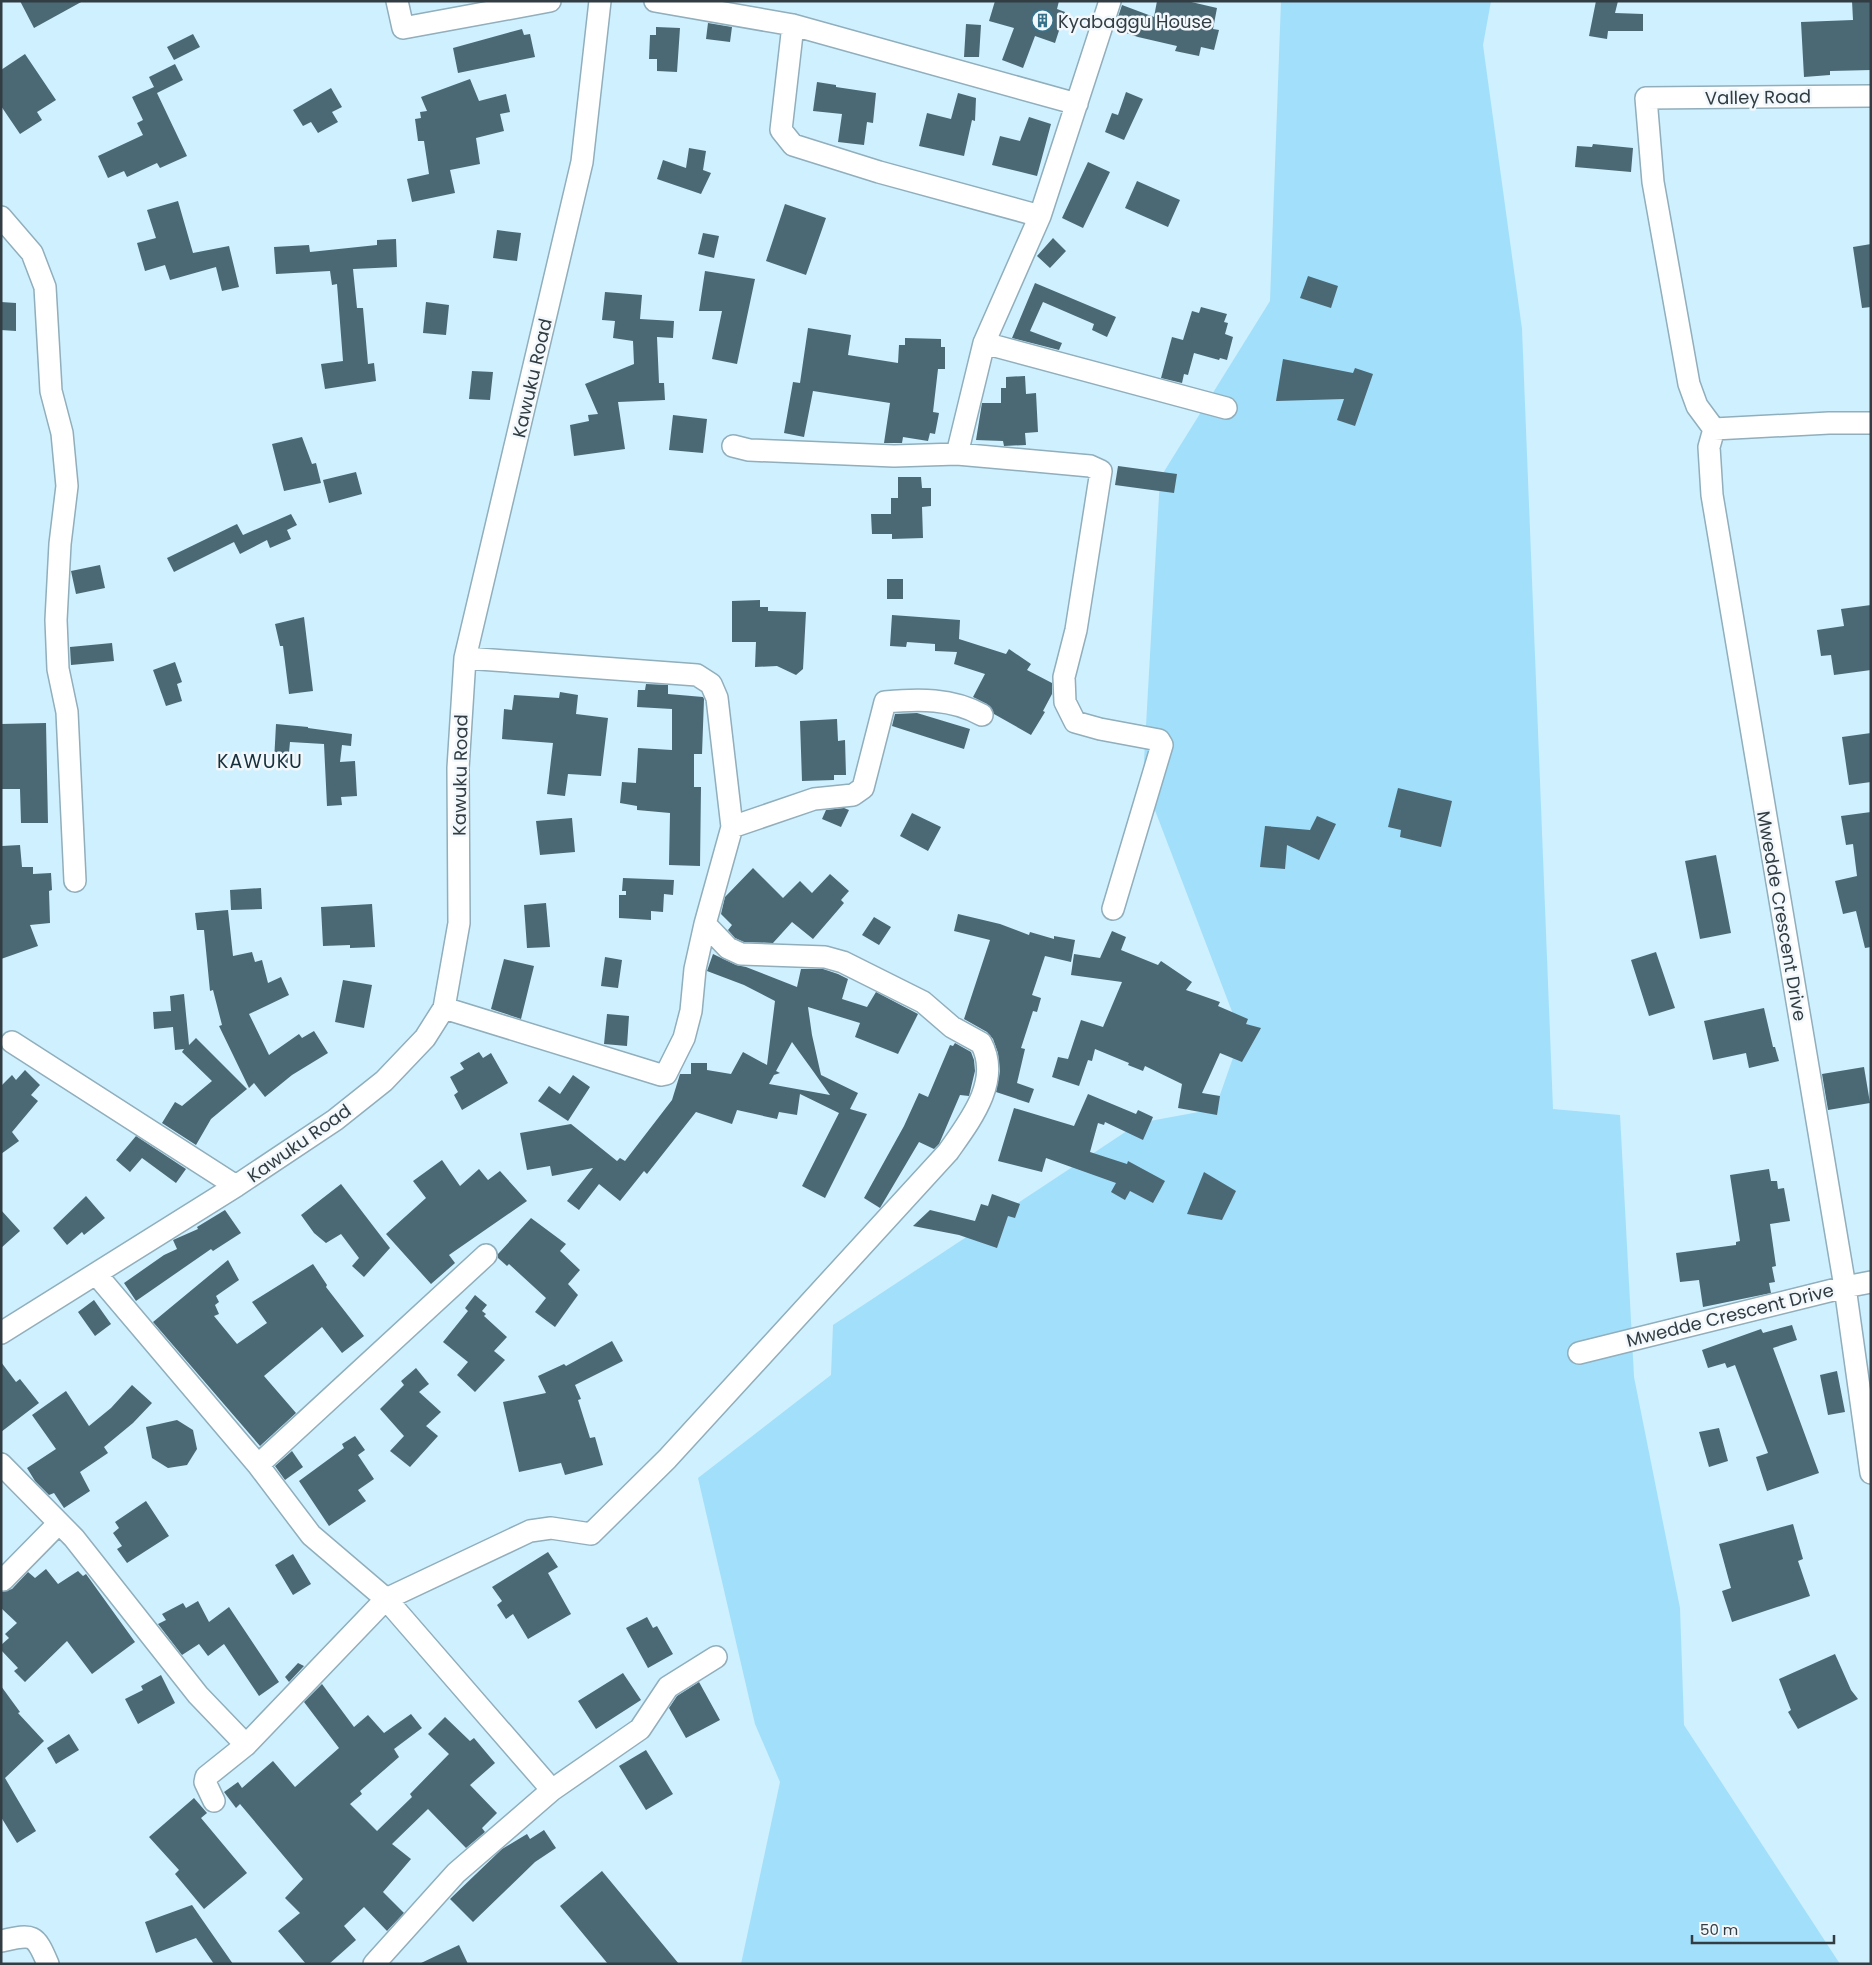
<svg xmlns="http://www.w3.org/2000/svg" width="1872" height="1965" viewBox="0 0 1872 1965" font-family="Poppins,sans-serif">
  <rect width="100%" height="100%" fill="#cff0fe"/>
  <path fill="#a2dffa" d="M1281,1H1491L1483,45L1522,329L1553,1109L1620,1115L1634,1377L1680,1608L1684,1725L1840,1964H741L780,1782L755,1724L698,1478L831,1375L833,1325L1139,1123L1215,1109L1241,1035L1143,779L1160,478L1270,301Z"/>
  <path fill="#4b6875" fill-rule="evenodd" d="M20,1H83L34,28Z
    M995,1H1059L1057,9L1065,12L1055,43L1035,36L1023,68L1002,60L1014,28L989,21Z
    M1157,1H1187L1217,8L1213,29L1219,30L1214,50L1201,47L1199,56L1175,51L1177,46L1138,37L1114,29L1122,5L1154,17Z
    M1596,1H1618L1615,13L1643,14V31H1608L1607,39L1589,36Z
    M1852,1H1871V70L1830,71V75L1804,77L1801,22L1853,20Z
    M708,23L732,27L730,42L706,39Z
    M966,24L981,25L979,57H964Z
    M656,27L680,28L677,72L657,71V59H649L650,35H656Z
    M522,29L524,35L530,34L535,57L458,73L453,48Z
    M193,34L200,47L174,60L167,47Z
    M25,54L56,100L37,112L42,120L20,134L1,106V70Z
    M175,64L183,80L157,93L187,156L160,168L157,163L127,177L124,171L108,178L98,156L143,135L137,123L143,120L132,97L154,87L149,77Z
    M470,79L479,101L506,94L510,112L500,114L504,131L476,138L480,164L450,170L455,193L412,202L407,179L429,174L424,141H418L415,119L421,118L420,112L427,111L421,97Z
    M817,82L836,85V87L876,93L873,123L867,122L864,145L838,142L842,114L813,111Z
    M331,88L342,107L332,112L338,122L318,133L311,122L303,126L293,110Z
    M1126,92L1143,99L1124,140L1105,132L1112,113L1118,115Z
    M958,93L976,98L975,121L972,120L964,156L919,146L927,113L951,119Z
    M1029,117L1051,124L1037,176L992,165L1000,136L1020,141Z
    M1593,144L1633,148L1631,172L1575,167L1577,146L1592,147Z
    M689,148L706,151L703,170L711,173L701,194L657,179L663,160L686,168Z
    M1088,162L1110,172L1083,228L1062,218Z
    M1137,181L1180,200L1168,227L1125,208Z
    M178,201L193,253L229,246L239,287L222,291L216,267L170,280L165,265L145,271L137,243L156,238L147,210Z
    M785,204L826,218L806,275L766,261Z
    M497,230L521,233L517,261L493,258Z
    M703,233L719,236L714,258L698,254Z
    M1053,238L1066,251L1050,268L1037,256Z
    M396,239L397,267L353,269L357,308H363L368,364L374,363L376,381L325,389L321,364L343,361L337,284L332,285L330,271L276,274L274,247L309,245L310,252L377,245V240Z
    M1871,244V307L1862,308L1853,247Z
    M705,271L755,279L737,364L712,359L722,311H699Z
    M1308,276L1338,286L1331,308L1300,298Z
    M1035,283L1116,317L1107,337L1092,330L1094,324L1043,302L1030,331L1062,343L1059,350L1012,338Z
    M605,292L642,295L640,319L674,321L673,338L657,337L659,383H664L665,400L618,402L625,449L574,456L570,425L589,421L588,415L598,414L585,384L634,364L633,341L613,338L615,321L602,320Z
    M1,302L16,303V331L1,330Z
    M426,302L449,305L446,335L423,333Z
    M1201,307L1227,314L1224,322L1228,323L1225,334L1233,337L1227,360L1220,358L1219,360L1194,353L1188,375L1184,374L1182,383L1161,378L1172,337L1183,340L1192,311L1199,313Z
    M808,328L851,335L848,355L898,363L899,345H905V338L941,339V347H945V369H938L933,412L939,413L935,434L930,433L928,441L903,437L902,443H884L890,403L813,391L804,437L784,433L793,382L800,383Z
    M1283,359L1353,373L1355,368L1373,374L1355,426L1337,420L1344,399L1276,401Z
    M472,371L493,372L490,400L469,399Z
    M1025,376L1026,394L1036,393L1038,432L1025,433L1026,445L1004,446L1003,441L976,440L982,403H1001V388H1006V377Z
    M673,415L707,419L703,453L669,450Z
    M302,437L312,464L316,463L321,483L284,491L272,444Z
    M1118,466L1177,474L1174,493L1115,485Z
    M356,472L362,494L329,503L323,480Z
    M898,477H921L922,488H931V506L922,507L923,538L892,539V534H872L871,514H891V498H898Z
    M291,514L297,525L287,530L291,539L270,548L267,540L240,554L234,542L174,572L167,558L237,524L243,535Z
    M100,565L105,588L76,594L71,571Z
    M887,579H903V599H887Z
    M760,600V607H768V611L806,612L803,669L796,675L777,666L755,667L756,642H732V601Z
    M1871,605V670L1834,675L1831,655L1821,656L1817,630L1844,626L1841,609Z
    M892,615L960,620L959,639L1006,654L1009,649L1031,664L1027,670L1052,683V694L1043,711L1045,712L1031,735L994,714L987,704L973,697L985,674L954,664L957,652L935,651V644L907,642L906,647L890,646Z
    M304,617L313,691L289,694L283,646H280L275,624Z
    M112,643L114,661L71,665L70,647Z
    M175,662L182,682L177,684L182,701L166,706L153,670Z
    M646,684L668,685V694L703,697L704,699L702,754H694V787H701L700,866L669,865L670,813L637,810V806L620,803L622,782L636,783L638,748L672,750V709L637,707L638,690H645Z
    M560,692L578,695L576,714L608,718L601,776L568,774L565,796L547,794L553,743L502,739L504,709L512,710L514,695L559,698Z
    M917,713L970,729L964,749L892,726L895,714Z
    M837,719L838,741L845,740L846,775H834V780L802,781L800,721Z
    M46,723L48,823H21L20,789H1V724Z
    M276,724L308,727V728L352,734L351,746L342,745L340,762L355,761L357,796L341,797L342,805L327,806L324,744L290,742L288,763L274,762Z
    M1871,733V782L1849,785L1842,737Z
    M1398,788L1452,801L1441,847L1400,837L1401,830L1388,827Z
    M844,808L849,810L841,827L822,819L826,810Z
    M1871,812V947L1865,948L1856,911L1843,914L1835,881L1857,876L1853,844L1846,845L1841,816Z
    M912,813L941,827L928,851L900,836Z
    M1317,816L1336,824L1319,860L1287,845L1285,869L1260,867L1265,826L1310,830Z
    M572,818L575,852L540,855L536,821Z
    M20,845L22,867H33V874L51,873L52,890L49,891L50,923L30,925L38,946L1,959L2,846Z
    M1716,855L1731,933L1700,939L1685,861Z
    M753,868L783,898L800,881L812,893L830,874L849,891L841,900L844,903L813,939L792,922L773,943L744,942L735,938L728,930L732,925L721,914L725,897Z
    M623,878L674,880L673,895L664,894L663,912L651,911V920L619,918V895H626V891H622Z
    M261,888L262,909L231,910L230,890Z
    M546,903L550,947L527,948L524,905Z
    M372,904L375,947L350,948V945L323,946L321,907Z
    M228,910L233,956L252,952L255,962L262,960L268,983L281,977L289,995L249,1014L269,1055L299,1034L302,1038L314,1031L328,1053L292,1075L265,1097L254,1083L249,1088L219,1026L222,1025L213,990L210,991L204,930H197L195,913Z
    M958,914L1000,924L1029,935L1030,932L1054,939V936L1075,940L1071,962L1045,956L1032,995L1041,998L1037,1012L1033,1011L1021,1048L1025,1049L1017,1083L1034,1089L1029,1103L996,1092L1000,1071L998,1053L993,1039L987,1032L964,1019L990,940L954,931Z
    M874,917L891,927L879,945L862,935Z
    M1112,931L1126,937L1121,950L1158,965L1161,961L1192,982L1186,990L1220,1002L1218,1006L1248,1019L1246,1024L1261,1028L1242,1062L1220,1053L1202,1093L1220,1096L1217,1115L1178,1108L1182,1084L1145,1066L1143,1071L1128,1065L1129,1063L1095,1049L1092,1061L1088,1060L1079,1086L1052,1077L1058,1057L1068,1059L1081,1020L1103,1027L1122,982L1071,975L1074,954L1100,958Z
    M1656,952L1675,1008L1649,1016L1631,960Z
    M713,954L736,965L746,967L797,987L801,969H823L838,974L848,979L842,999L867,1007L876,992L918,1014L898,1054L855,1037L860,1023L808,1007L812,1035L821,1075L858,1093L850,1109L867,1114L825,1198L802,1186L839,1113L800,1094L797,1115L779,1112L777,1119L737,1110L732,1124L696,1112L647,1174L644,1171L620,1201L599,1184L579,1210L567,1201L593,1168L552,1176L550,1166L527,1170L520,1133L571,1124L617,1161L620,1158L625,1161L672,1100L680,1074H691V1063H707V1070L731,1074L743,1052L767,1065L775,1001L744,985L707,971ZM792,1042L813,1071L830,1095L769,1084L774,1075L780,1073L776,1071Z
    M605,957L622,960L618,988L601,986Z
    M504,959L534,966L521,1019L491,1009Z
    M343,980L372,985L364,1028L335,1022Z
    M184,994L189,1045L196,1038L247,1089L211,1119L196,1145L162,1123L175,1102L182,1106L212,1081L182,1052L184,1049L175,1050L173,1027L154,1029L153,1012L171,1011L170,996Z
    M1764,1008L1773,1047H1775L1779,1061L1749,1068L1746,1053L1713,1060L1704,1021Z
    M607,1014L629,1016L627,1046L604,1044Z
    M955,1043L971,1052L974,1060L975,1071L969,1096L960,1095L939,1144L934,1149L919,1142L880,1208L864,1198L904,1126L919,1093L928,1097L950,1045L953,1046Z
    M479,1052L483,1058L491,1053L508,1083L462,1110L454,1095L458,1092L450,1077L464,1069L460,1063Z
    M1864,1067L1870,1103L1828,1110L1822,1074Z
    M25,1070L40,1085L31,1095L38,1101L12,1132L19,1141L1,1154V1086L12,1075L16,1080Z
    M573,1075L590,1087L568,1121L538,1101L549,1086L560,1094Z
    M1088,1094L1136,1114L1138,1110L1153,1117L1143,1140L1105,1122L1104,1125L1098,1123L1090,1152L1127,1164L1128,1161L1165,1181L1153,1203L1130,1191L1125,1200L1111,1192L1116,1183L1046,1158L1042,1172L998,1161L1014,1108L1074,1126Z
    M136,1136L186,1169L176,1183L142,1158L130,1172L116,1160Z
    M442,1160L460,1186L479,1169L488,1180L500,1171L527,1201L449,1255L455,1263L431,1284L386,1234L426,1198L413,1181Z
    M1769,1169L1771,1181H1777L1778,1189L1784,1188L1790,1221L1770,1224L1776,1266L1772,1267L1775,1282L1769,1283L1771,1293L1703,1307L1699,1280L1680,1282L1676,1253L1736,1245V1242L1740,1241L1730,1175Z
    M1204,1172L1236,1191L1222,1220L1187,1214Z
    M341,1184L390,1248L364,1277L352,1266L359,1258L341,1234L326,1243L314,1233L301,1215Z
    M992,1194L1020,1204L1015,1218L1008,1216L997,1248L959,1235L913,1226L930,1210L975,1221L981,1204L988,1206Z
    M86,1196L105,1218L84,1235L82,1232L67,1245L53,1228Z
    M1,1210L20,1231L1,1248Z
    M225,1210L241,1233L213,1251L211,1249L136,1301L124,1283L164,1255L177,1249L173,1240L198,1229L197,1227Z
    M531,1218L566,1244L560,1251L580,1270L568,1284L578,1295L555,1327L535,1312L546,1298L509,1264L507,1266L498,1258V1254Z
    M228,1260L239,1280L216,1296L219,1302L215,1305L219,1314L214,1316L237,1344L267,1323L252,1302L313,1264L327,1285L326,1287L364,1336L342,1353L322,1327L264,1376L296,1413L260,1446L153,1322Z
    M475,1295L487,1305L482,1311L486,1314L484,1316L507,1337L494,1351L505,1360L475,1392L457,1375L468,1362L443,1342L468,1311L465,1308Z
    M94,1300L111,1324L95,1336L78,1312Z
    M1792,1325L1797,1340L1773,1348L1819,1473L1767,1491L1756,1457L1768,1453L1735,1365L1727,1368L1725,1363L1708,1368L1702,1350L1761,1329L1763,1333Z
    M612,1341L623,1361L575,1385L581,1399L578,1400L590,1438L595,1437L603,1465L565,1475L561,1463L519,1472L503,1402L546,1393L538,1376L564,1364L566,1366Z
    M1,1362L16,1382L20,1379L39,1403L1,1432Z
    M416,1368L429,1384L419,1392L441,1412L426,1426L438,1436L410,1467L390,1451L404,1436L380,1409L404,1385L401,1381Z
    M1837,1371L1845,1412L1828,1415L1820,1375Z
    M132,1385L152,1403L133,1423L104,1447L108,1453L80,1472L90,1491L64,1508L54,1493L49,1495L35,1481L27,1468L56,1449L32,1415L66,1391L89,1426L111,1408Z
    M177,1420L193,1430L197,1449L187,1465L168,1468L152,1458L146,1427Z
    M1719,1428L1728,1461L1709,1467L1699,1432Z
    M355,1436L365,1450L358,1455L374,1479L358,1490L366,1501L329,1526L299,1481L344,1448L342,1444Z
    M292,1451L303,1467L285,1480L275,1466Z
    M146,1501L169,1536L127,1563L117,1549L122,1546L113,1533L119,1528L115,1522Z
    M1793,1524L1803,1559L1798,1561L1810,1596L1732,1622L1722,1591L1731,1588L1719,1544Z
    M548,1552L558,1567L548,1573L571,1614L528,1639L513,1614L506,1619L497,1605L502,1601L492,1587Z
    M293,1554L311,1584L293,1595L275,1565Z
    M46,1569L58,1584L78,1571L83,1576L86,1574L135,1642L92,1674L67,1641L25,1682L14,1671L18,1668L1,1650V1645L9,1638L5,1634L17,1623L1,1608V1592L12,1589L28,1572L35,1578Z
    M198,1601L209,1622L229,1607L279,1682L259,1696L224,1644L208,1656L199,1644L182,1655L158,1624L166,1620L162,1614L183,1603L186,1608Z
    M647,1617L653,1628L657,1626L673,1654L648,1668L626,1628Z
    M1835,1654L1851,1690L1858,1699L1798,1729L1788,1712L1791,1710L1779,1679Z
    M298,1663L304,1666L289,1682L285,1677Z
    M623,1673L641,1700L596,1729L578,1701Z
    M161,1675L175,1703L138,1724L125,1699L143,1690L141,1686Z
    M699,1682L720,1720L686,1738L669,1708L677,1696Z
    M322,1684L354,1727L368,1715L384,1733L411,1714L422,1728L394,1749L399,1757L360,1791L362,1794L350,1804L377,1831L412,1797L410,1794L449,1754L428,1734L445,1717L470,1741L474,1738L495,1763L470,1785L497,1813L482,1828L485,1832L466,1848L428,1809L392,1844L411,1859L383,1892L404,1913L387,1931L364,1907L344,1926L356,1940L329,1964H306L278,1931L300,1913L285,1898L303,1879L240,1804L236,1808L224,1792L238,1782L242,1788L273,1761L295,1787L339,1748L304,1702Z
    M1,1686L20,1712L18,1713L44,1741L5,1778L36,1831L17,1843L1,1817Z
    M69,1734L79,1750L56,1764L47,1748Z
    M646,1750L673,1794L646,1810L619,1766Z
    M194,1798L207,1813L201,1818L247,1873L204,1909L175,1874L179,1870L149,1837Z
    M544,1830L556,1848L535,1862L473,1922L450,1899L502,1849L527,1834L530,1839Z
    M602,1871L679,1964H608L560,1906Z
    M192,1905L233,1964H214L196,1938L156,1953L145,1922Z
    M459,1945L468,1964H419Z"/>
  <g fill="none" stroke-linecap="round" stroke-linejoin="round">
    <defs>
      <path id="street" d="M397,1L403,28L550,1
        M655,1L793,25L1077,104
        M793,25L781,130L793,145L879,172L1040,216
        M1,217L32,253L45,287L51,391L62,433L67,486L60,544L56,620L58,669L67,712L75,881
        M984,343L1226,408
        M1714,429L1697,406L1689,384L1653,182L1646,98L1871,96
        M733,446L749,450L894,456L957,454L1090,466L1101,471L1076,630L1064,677L1065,702L1075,722L1100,729L1159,740L1162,745L1113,909
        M957,454L984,343L1040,216L1110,1
        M732,827L814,799L853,795L863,788L885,702C918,699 952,698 982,715
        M444,1008L661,1075L666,1074L684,1038L691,1011L695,969L705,924L732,827L717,698L711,684L697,675L465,658
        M12,1042L236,1186
        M96,1274L258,1465L311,1535L386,1599L552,1790
        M1871,1282L1845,1287L1871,1473
        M1,1333L236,1186L335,1120L384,1081L425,1038L444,1008L459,923L458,768L465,658L582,162L600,1
        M1579,1353L1845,1287L1712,495L1709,447L1714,429L1829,423H1871
        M1,1464L74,1538L198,1695L246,1745
        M258,1465L486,1255
        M3,1580L59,1523
        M214,1801L205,1782L206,1777L246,1745L386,1599L530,1531L551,1528L591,1534L667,1459L948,1152C969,1122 1002,1081 981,1043L952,1027L923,1002L843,962L825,957L741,954L728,948L705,924
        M1,1941C33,1934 35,1933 48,1964
        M374,1964L456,1873L552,1790L640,1729L668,1687L716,1657"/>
    </defs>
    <use href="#street" stroke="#90aebc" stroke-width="24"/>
    <use href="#street" stroke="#fff" stroke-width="21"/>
  </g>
  <defs>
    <symbol id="building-ring" viewBox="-11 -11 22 22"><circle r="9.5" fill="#f2f8fb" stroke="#37728a" stroke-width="1.5"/><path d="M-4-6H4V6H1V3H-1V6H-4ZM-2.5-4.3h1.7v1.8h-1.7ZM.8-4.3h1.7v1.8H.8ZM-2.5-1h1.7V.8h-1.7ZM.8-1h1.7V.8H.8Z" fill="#37728a"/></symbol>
  </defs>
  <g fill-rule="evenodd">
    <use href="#building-ring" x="1030" y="8" width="25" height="25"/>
  </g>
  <g text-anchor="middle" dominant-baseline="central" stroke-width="5" stroke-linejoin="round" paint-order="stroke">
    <g font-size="18" fill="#313d43" stroke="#f2f8fb" text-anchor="start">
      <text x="1058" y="21">Kyabaggu House</text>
    </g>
    <g font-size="18" fill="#313d43" stroke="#f2f8fb">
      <text transform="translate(1758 97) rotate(-1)">Valley Road</text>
      <text transform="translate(532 378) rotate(-77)">Kawuku Road</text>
      <text transform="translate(460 775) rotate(-89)">Kawuku Road</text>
      <text transform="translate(1782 916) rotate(80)">Mwedde Crescent Drive</text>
      <text transform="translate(299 1143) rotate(-35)">Kawuku Road</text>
      <text transform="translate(1730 1315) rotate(-14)">Mwedde Crescent Drive</text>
    </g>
    <g font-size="19" letter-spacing="1" fill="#16313d" stroke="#f2f8fb">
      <text x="260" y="761">KAWUKU</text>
    </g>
  </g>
  <rect width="1872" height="1965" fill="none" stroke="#313d43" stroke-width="5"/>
  <path d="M1692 1935v8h142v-8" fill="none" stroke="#313d43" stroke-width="2.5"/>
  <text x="1700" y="1935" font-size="15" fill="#313d43" stroke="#f2f8fb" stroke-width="4" paint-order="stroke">50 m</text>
</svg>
